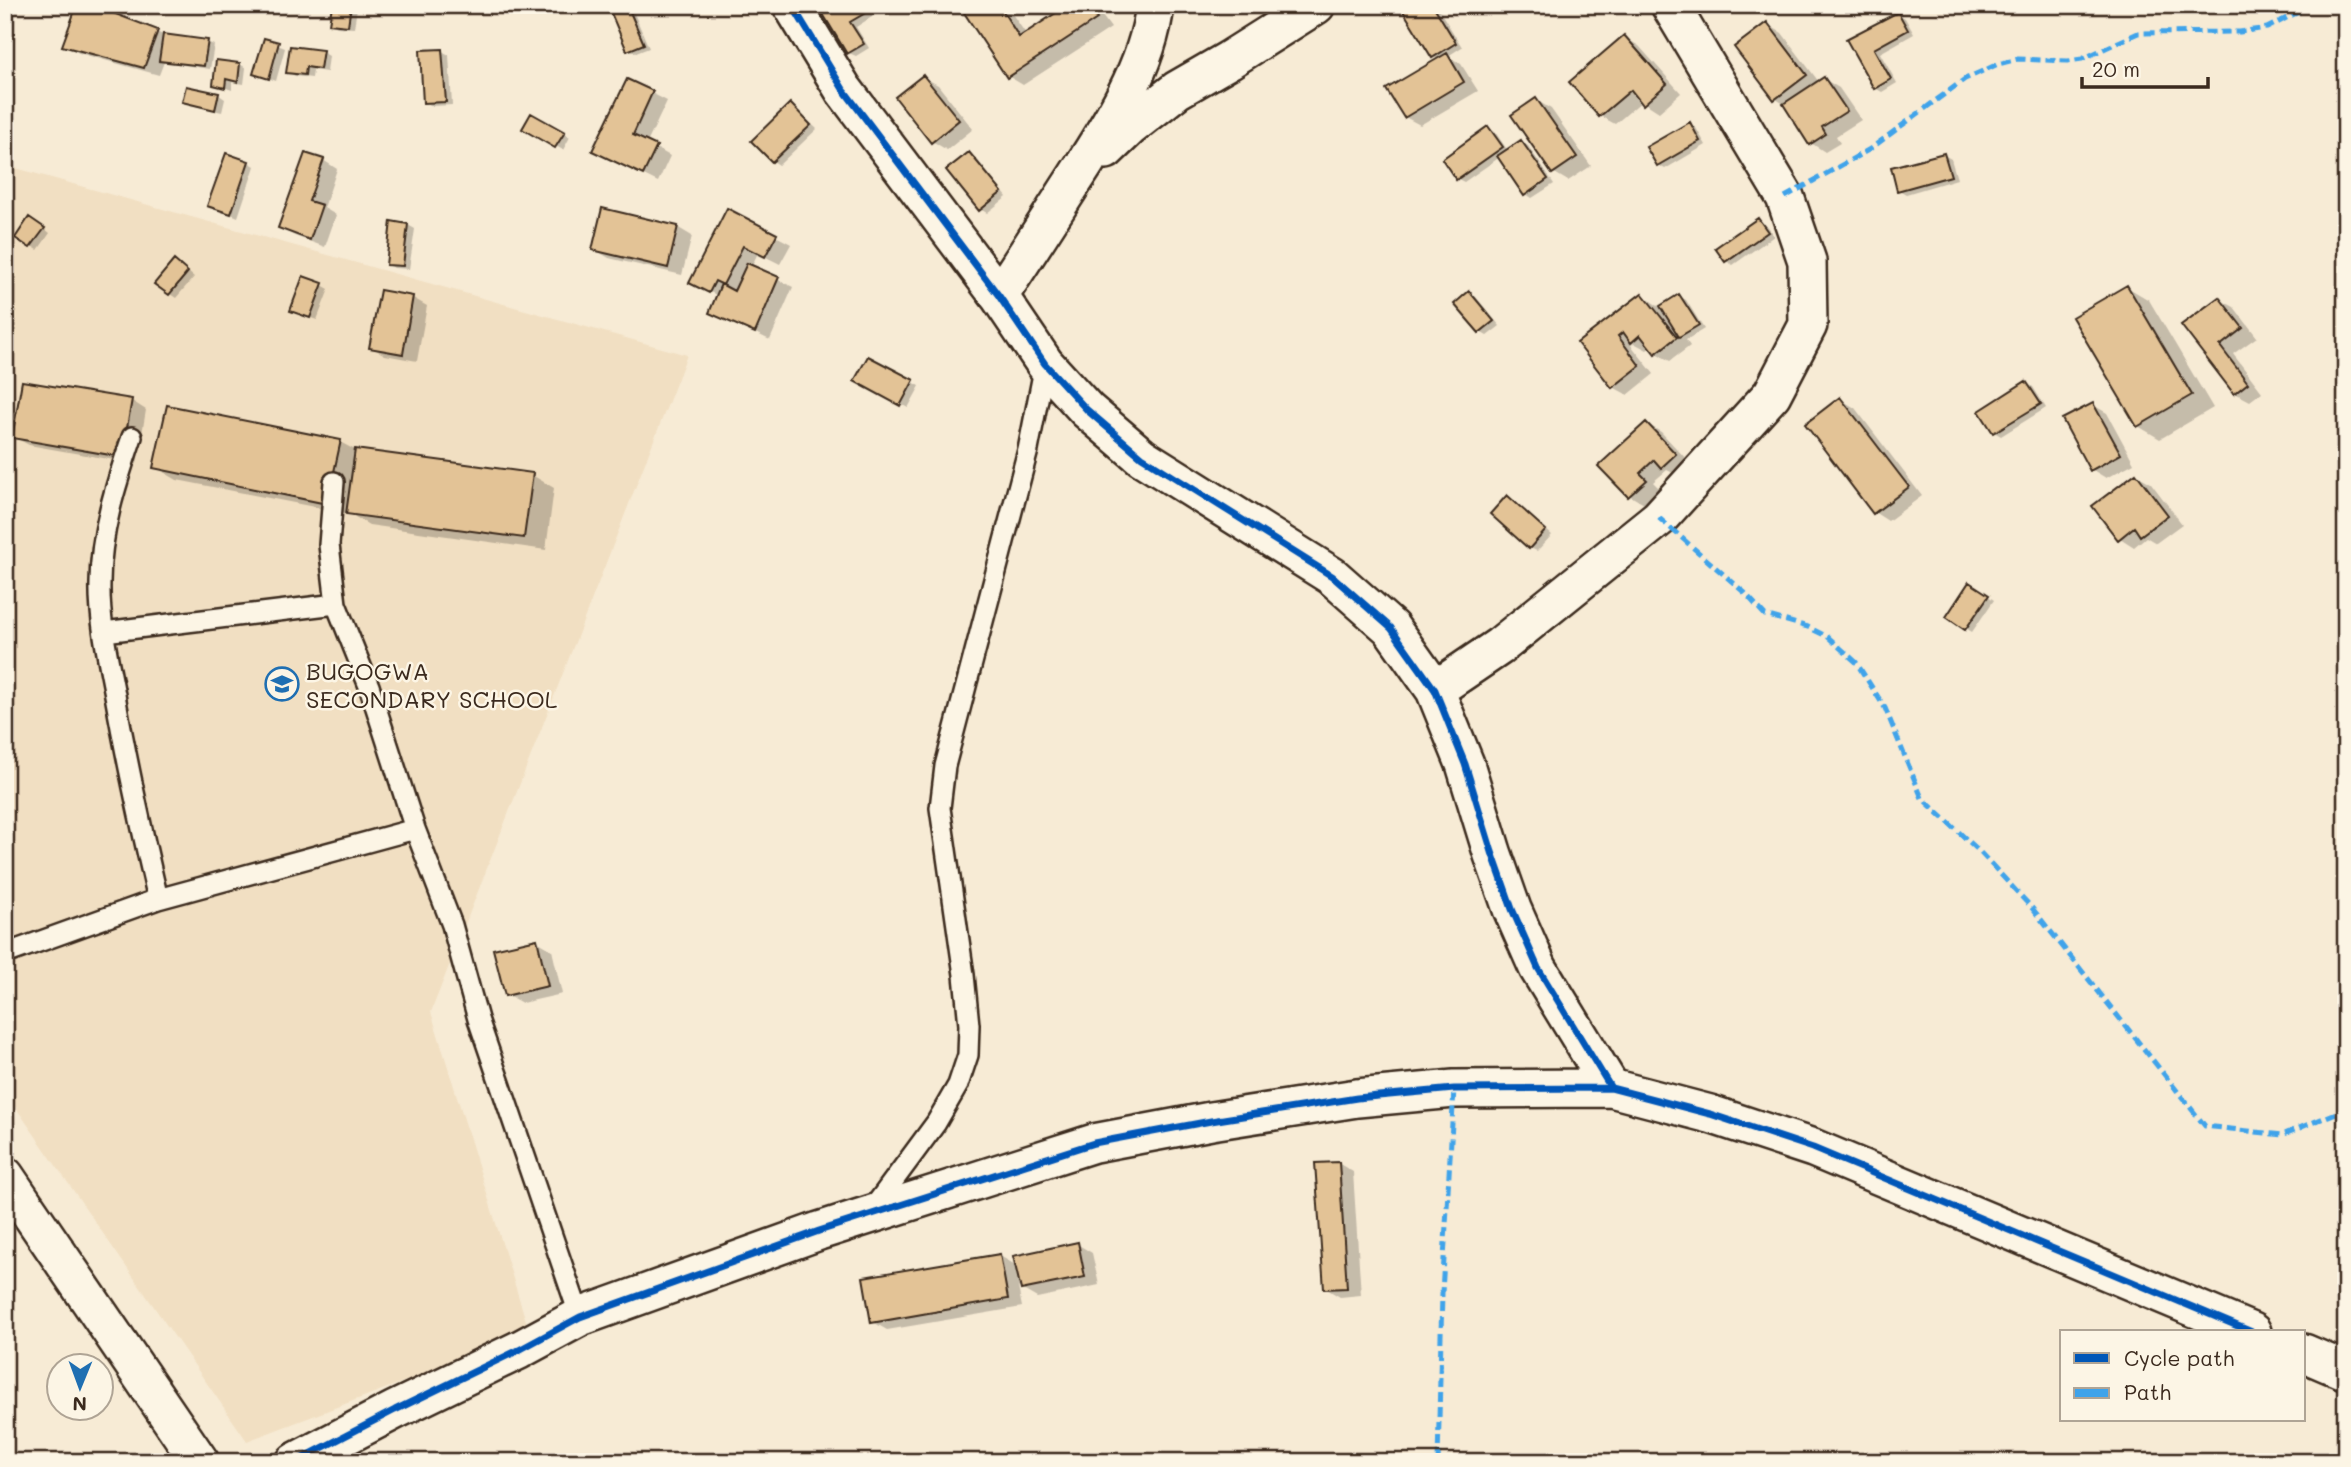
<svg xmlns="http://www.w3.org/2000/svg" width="2351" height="1467" viewBox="0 0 2351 1467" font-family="Mali,sans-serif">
  <rect width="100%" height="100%" fill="#f7ebd5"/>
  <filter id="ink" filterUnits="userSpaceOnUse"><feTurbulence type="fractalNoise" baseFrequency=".0143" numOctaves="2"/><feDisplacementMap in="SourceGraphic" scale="14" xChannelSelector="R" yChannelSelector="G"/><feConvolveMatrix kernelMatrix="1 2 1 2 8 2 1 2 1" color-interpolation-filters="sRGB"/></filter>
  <g filter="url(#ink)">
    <path fill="#f1dfc2" d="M5,165L687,355L431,1012L530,1334L247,1441L5,1092Z"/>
    <path fill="#0003" d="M87,5L166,36L207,42L214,45L210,69L164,62L159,75L79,53L64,45Z
      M277,5H303V8Z
      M334,5H352L357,8L354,28L337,27L331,23Z
      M614,5L631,6L649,48L636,53L629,49L611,7Z
      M841,5H873L878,13L856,27L869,48L856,56L849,53Z
      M961,5H1012L1008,8L1026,34L1071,5H1094L1111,28L1023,85L1008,76Z
      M1405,5H1436L1462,47L1448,56L1461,64L1478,91L1420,125L1405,117L1439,60L1433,56L1403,7Z
      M1898,14L1905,18L1914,34L1880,53L1897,83L1882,92L1875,88L1849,40Z
      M1767,24L1782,33L1819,82L1824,79L1839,88L1861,120L1836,136L1840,143L1825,152L1811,143L1784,104L1776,99Z
      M1624,37L1639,46L1681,93L1659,112L1642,101L1615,124L1600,116Z
      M265,40L285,48L276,81L255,73Z
      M442,51L449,55L452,105L432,106L425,102Z
      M322,52L329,56L327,72L313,70L312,78L295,76L288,72Z
      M240,64L246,68L244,84L232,82V90L215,84Z
      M923,77L938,85L973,129L947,150L932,141Z
      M628,81L667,101L647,143L670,156L658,182L595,151Z
      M187,88L219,95L225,99L222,112L191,105L184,101Z
      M1536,100L1551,109L1591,166L1568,181L1553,172Z
      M791,105L817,129L779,165L773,161Z
      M531,115L570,137L563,150L524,128Z
      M1690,124L1696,128L1706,145L1665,169L1658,165Z
      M1488,128L1495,132L1508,151L1521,142L1528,146L1554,184L1532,198L1526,194L1500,157L1464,182L1458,179Z
      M969,154L976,158L1007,197L987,213L980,209Z
      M1944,155L1951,159L1957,179L1906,194L1899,190Z
      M323,160L337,169L324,208L336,215L325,247L295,236L280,228Z
      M248,162L255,166L238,217L210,205Z
      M728,211L791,244L780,264L758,253L751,267L793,287L770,340L711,312L718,296L692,282Z
      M1758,220L1765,224L1774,236L1733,265L1726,261Z
      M37,223L50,233L38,250L17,237Z
      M408,225L415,229L409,269L394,268L388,264Z
      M677,227L692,236L682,275L609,258L594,249Z
      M181,266L194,277L176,298L170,294Z
      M322,285L329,289L317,320L299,314Z
      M2127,287L2149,300L2213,408L2160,439L2138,426Z
      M381,292L413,298L427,306L417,361L385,355L371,347Z
      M1469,293L1476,297L1500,326L1487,336L1480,332Z
      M1642,295L1661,308L1679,296L1686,300L1704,329L1686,340L1690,346L1670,361L1656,353L1651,347L1647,350L1634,343L1631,345L1654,374L1628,395L1613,387L1579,344Z
      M2219,299L2234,307L2257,337L2233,354L2262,392L2250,401L2235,393L2184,326Z
      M869,358L920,386L908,408L857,380Z
      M24,383L132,401L146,410L137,464L29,445L14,437Z
      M2026,383L2033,387L2046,408L2001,436L1994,432Z
      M1840,399L1855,408L1922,496L1888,521L1874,512Z
      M2093,405L2107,413L2134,463L2106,478L2091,469Z
      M1647,424L1661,432L1690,463L1677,475L1667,470L1653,482L1660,489L1644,504L1629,495Z
      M340,442L355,450L532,475L554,488L546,550L369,525L350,514L177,480L155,467Z
      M2137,475L2151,483L2182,524L2156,543L2146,537L2134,547L2120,538Z
      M1508,498L1552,535L1537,551L1530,548Z
      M1970,584L1994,600L1972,632L1966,628Z
      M537,941L552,950L562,994L522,1003L507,995Z
      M1338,1163L1353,1172L1361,1295L1340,1297L1325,1288Z
      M1077,1244L1092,1253L1099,1285L1037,1298L1018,1287L1022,1307L887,1330L873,1322L1000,1256L1017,1266Z"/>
    <path fill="#e3c396" stroke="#3b2a1e" stroke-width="2" d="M77,5H92L158,30L144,68L62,46Z
      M332,5H351L348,26L329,24Z
      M627,5L644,44L627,51L608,6Z
      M838,5H870L872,9L850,22L864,44L847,54L823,14Z
      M959,5H999L1019,37L1068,5H1088L1097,19L1007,78Z
      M1433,5L1456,43L1432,58L1400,6Z
      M1898,12L1908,30L1874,49L1891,79L1874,89L1846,39Z
      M1767,22L1807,75L1774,100L1734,47Z
      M163,34L208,40L204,66L159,61Z
      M1624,35L1667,84L1643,105L1631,90L1599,117L1569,82Z
      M264,38L279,42L269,79L253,74Z
      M290,46L323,50L320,69L306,67L305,75L286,73Z
      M442,49L446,102L423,103L420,50Z
      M1447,53L1464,82L1404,118L1386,89Z
      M216,60L240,63L238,82L226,79L225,88L213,85Z
      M923,75L959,120L931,143L895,97Z
      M1824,77L1847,111L1822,127L1826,134L1809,145L1783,104Z
      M627,79L653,91L633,135L657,146L643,175L592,151Z
      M186,86L219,93L215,110L182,102Z
      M1536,98L1577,157L1552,174L1511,115Z
      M790,103L811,125L772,162L751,141Z
      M531,113L565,132L555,148L522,129Z
      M1690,122L1700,141L1657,166L1646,147Z
      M1488,126L1503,147L1456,180L1442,159Z
      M1521,140L1548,179L1524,196L1497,156Z
      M969,152L1002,192L979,211L946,170Z
      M226,153L249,161L231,214L207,206Z
      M305,153L324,159L309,201L322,205L310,240L278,228Z
      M1944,153L1951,176L1897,191L1891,167Z
      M602,208L678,226L668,268L592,250Z
      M727,208L777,234L765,257L743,246L723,285L715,281L709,293L689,283Z
      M29,217L45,228L30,248L15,238Z
      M1758,218L1768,232L1725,262L1715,248Z
      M391,221L408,224L403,266L386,265Z
      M174,260L188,272L169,295L154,284Z
      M747,263L779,277L755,333L709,313L721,284L734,291Z
      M303,276L323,283L310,318L290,311Z
      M2127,285L2192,395L2137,427L2072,317Z
      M380,290L413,296L403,354L369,348Z
      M1469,291L1494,321L1479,333L1454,304Z
      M1642,293L1677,337L1655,354L1640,335L1631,343L1623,332L1618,336L1640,366L1612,388L1577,343Z
      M1679,294L1699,325L1679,337L1660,306Z
      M2219,297L2243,328L2220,346L2248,383L2234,394L2181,325Z
      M868,356L914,380L900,406L854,381Z
      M22,381L132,399L122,457L12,438Z
      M2026,381L2041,404L1993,433L1979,411Z
      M1840,397L1909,487L1873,514L1805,424Z
      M2093,403L2121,454L2090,471L2062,419Z
      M167,405L341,440L327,504L153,468Z
      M1646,422L1676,454L1661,468L1654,460L1640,473L1647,480L1628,497L1598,466Z
      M355,449L533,473L524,538L346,514Z
      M2136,473L2168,515L2140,536L2134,527L2118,540L2092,506Z
      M1507,495L1546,530L1529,549L1490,514Z
      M1969,582L1989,595L1965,630L1946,617Z
      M537,939L548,986L505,996L493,949Z
      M1339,1162L1347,1288L1324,1289L1315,1163Z
      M1078,1242L1085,1277L1021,1290L1013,1256Z
      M1000,1254L1008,1299L871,1323L863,1277Z"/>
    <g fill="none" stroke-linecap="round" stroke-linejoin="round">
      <defs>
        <path id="service" d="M132,437C116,484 100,533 100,583C99,620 108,658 115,695C127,763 142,831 158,899
          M334,482L329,545L336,604L369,686L415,829L452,925L478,1019L580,1317
          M104,632L336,604
          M5,954L158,899L415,829
          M871,1211L936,1123L958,1085L968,1055L969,1025L964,975L940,808L945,766L1028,450L1045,364"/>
        <path id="minor" d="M792,5L843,89L999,296L1045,364L1087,410L1142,457L1332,576L1391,628L1435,690L1465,764L1492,852L1512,909L1538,968L1611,1088
          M1106,150L1130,127L1177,90L1229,60L1316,5
          M999,296C1023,260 1046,224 1069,188C1104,134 1148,70 1155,5
          M1435,690L1500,646L1659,518L1772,394L1808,325L1807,261L1785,197L1670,5
          M5,1176L200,1462
          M2304,1353L2346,1371
          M295,1462L395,1410L519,1350L580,1317L819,1231L1094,1143L1211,1121L1357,1098L1454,1089L1611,1088L1710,1114L1813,1148L2252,1332"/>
      </defs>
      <use href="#service" stroke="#3b2a1e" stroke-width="24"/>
      <use href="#minor" stroke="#3b2a1e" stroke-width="42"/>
      <use href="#service" stroke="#fcf5e5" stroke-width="19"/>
      <use href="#minor" stroke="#fcf5e5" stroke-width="37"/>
      <path stroke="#3fa3ea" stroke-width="5" stroke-dasharray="10 5" stroke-linecap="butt" d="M1785,197L1870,149L1965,79L1998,64L2018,59L2068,61L2082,59L2138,33L2240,32L2267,28L2312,5
        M1659,518L1745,593L1765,615L1808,627L1828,637L1856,662L1885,708L1922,798L1977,849L2032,908L2205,1126L2282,1135L2346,1109
        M1438,1462L1442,1293L1454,1089"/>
      <defs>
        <path id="cycleway" d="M792,5L843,89L999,296L1045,364L1087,410L1142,457L1332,576L1391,628L1435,690L1465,764L1492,852L1512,909L1538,968L1611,1088
          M295,1462L395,1410L519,1350L580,1317L819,1231L1094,1143L1211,1121L1357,1098L1454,1089L1611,1088L1710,1114L1813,1148L2252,1332"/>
      </defs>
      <use href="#cycleway" stroke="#fcf5e5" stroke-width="11"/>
      <use href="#cycleway" stroke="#0057b8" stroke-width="7"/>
    </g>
  </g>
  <defs>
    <symbol id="school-ring" viewBox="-11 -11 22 22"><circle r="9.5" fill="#fcf5e5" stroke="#1f6fb2" stroke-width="1.5"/><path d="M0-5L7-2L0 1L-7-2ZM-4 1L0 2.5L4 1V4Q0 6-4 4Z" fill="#1f6fb2"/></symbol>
  </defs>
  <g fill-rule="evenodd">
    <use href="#school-ring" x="263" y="665" width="38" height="38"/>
  </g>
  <g text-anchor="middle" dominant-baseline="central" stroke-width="5" stroke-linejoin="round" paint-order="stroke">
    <g font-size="24" fill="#3b2a1e" stroke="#fcf5e5" text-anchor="start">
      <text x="306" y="670">BUGOGWA<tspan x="306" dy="28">SECONDARY SCHOOL</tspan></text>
    </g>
  </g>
  <rect width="2351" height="1467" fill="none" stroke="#fcf5e5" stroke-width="28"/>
  <rect x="14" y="14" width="2323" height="1439" fill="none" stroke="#3b2a1e" stroke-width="2.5" filter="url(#ink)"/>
  <rect x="2060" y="1330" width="245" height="91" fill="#fcf5e5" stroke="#afa495" stroke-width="2"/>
  <rect x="2074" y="1353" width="35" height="10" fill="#0057b8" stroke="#afa495" stroke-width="2"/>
  <text x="2124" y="1366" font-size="21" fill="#3b2a1e">Cycle path</text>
  <rect x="2074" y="1388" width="35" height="10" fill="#3fa3ea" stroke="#afa495" stroke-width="2"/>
  <text x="2124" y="1400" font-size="21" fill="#3b2a1e">Path</text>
  <g transform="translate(80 1387) rotate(181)"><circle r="33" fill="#fcf5e5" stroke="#afa495" stroke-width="2"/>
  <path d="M0-5L12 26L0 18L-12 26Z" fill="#1f6fb2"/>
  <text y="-10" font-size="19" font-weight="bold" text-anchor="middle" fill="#3b2a1e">N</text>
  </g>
  <path d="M2082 77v10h126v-10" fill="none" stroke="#3b2a1e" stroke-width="3.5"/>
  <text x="2092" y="77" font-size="21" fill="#3b2a1e" stroke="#fcf5e5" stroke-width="5" paint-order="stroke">20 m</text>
</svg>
